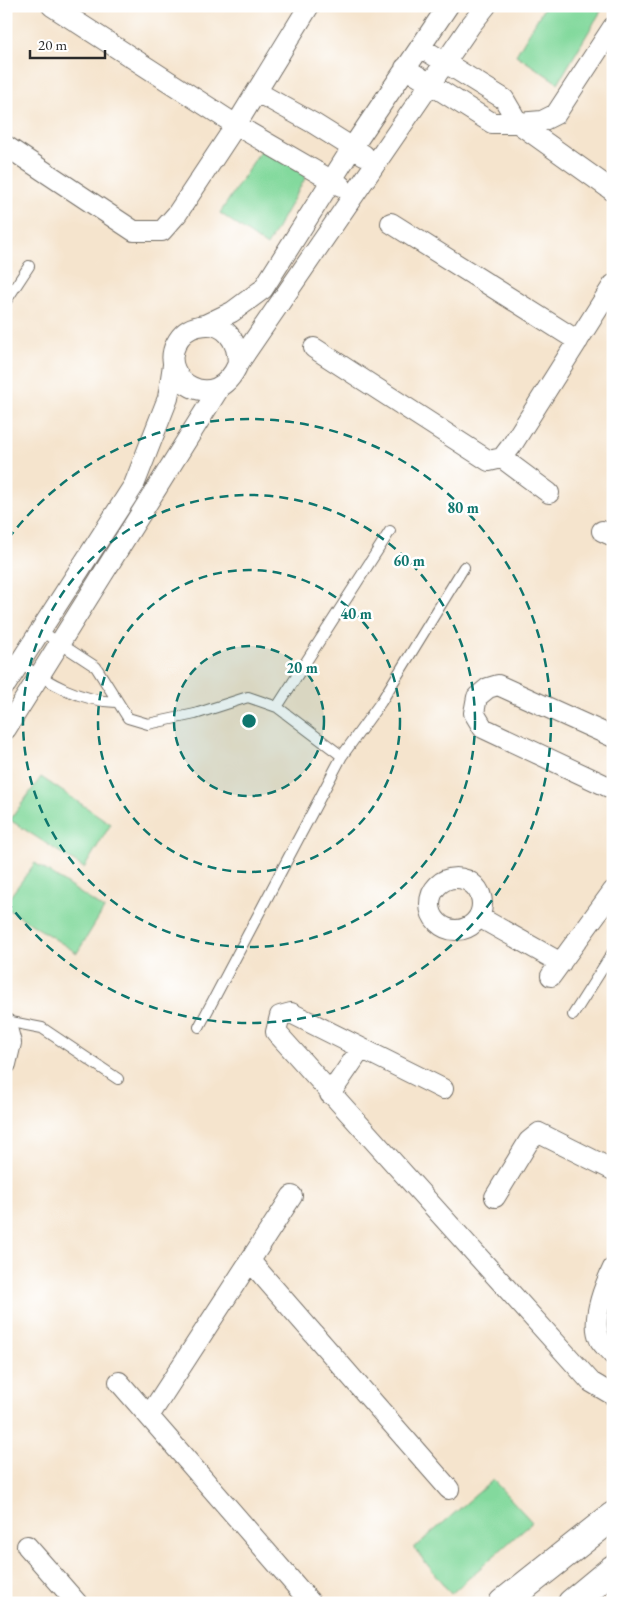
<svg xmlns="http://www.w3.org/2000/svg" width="619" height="1609" viewBox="0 0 619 1609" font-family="'EB Garamond',serif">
  <rect width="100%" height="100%" fill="#fff"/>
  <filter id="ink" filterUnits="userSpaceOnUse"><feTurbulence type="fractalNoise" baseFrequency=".02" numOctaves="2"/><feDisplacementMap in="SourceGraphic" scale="10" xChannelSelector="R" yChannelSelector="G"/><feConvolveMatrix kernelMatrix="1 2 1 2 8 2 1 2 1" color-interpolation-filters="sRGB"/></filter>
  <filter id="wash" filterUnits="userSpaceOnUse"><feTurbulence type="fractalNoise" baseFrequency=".0096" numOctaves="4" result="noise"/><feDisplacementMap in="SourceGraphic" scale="20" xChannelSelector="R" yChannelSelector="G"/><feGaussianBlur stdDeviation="1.12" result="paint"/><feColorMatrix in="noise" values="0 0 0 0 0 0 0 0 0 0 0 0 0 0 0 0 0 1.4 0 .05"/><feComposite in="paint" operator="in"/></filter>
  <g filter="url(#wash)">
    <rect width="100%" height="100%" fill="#f5e4cd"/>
    <path fill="#83d99d" stroke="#578264" d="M545,6H604L558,83L516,55Z
      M263,147L307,175L267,246L220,213Z
      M41,777L111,824L84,868L10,820Z
      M35,863L104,909L77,953L6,908V902Z
      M493,1480L532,1522L451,1594L414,1548Z"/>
  </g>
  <g filter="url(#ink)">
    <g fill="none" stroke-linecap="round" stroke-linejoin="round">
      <defs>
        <path id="service" d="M6,301L29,266
          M41,631L96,667L128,718L148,724L195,714L248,697L277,707L342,756L199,1027
          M20,663C49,683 80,701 116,702
          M277,707L390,531
          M342,756L381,702L464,567
          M573,1015L613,952
          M6,1021L42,1028L118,1079"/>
        <path id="minor" d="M52,6L236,125L341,186
          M405,68L492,123H518L504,99L420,47
          M257,92L313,123L364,155
          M518,123L542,121L556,114L613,27
          M518,123L613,191
          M6,146L134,231H162L177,214L236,125L309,6
          M391,223L578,341
          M207,324L232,312L263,289L352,148L448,6
          M314,348L489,461L502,458L512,445L613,285
          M238,364C238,341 225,320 199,326C188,328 181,334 176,344C158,379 215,417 238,364L470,26L486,6
          M502,458L549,493
          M602,531L613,536
          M6,684L134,485L168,398L173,365
          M6,729L220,387
          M613,737L498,685L488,688L477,697L474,713L483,728L613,789
          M430 904a26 26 0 1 1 52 0a26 26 0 1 1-52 0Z
          M479,917L561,963
          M551,976L613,891
          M6,1024L11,1043L6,1064
          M443,1089L291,1013L280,1016L276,1032L591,1382L613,1395
          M330,1094L361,1049
          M495,1197L529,1141L539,1133L613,1170
          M250,1261L449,1489
          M613,1268C605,1285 590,1321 600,1340C603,1345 609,1350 613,1355
          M119,1382L311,1603
          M149,1416L292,1196
          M27,1546L77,1603"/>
        <path id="secondary" d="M503,1603L613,1516
          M572,1603L613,1569"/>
      </defs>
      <use href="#service" stroke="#726c64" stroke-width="12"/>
      <use href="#minor" stroke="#726c64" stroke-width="22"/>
      <use href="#secondary" stroke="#726c64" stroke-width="30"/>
      <use href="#service" stroke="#fff" stroke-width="10"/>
      <use href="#minor" stroke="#fff" stroke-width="20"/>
      <use href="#secondary" stroke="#fff" stroke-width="28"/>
    </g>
  </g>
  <circle cx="249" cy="721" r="75" fill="#0f766e" fill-opacity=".12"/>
  <g fill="none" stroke="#0f766e" stroke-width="2.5" stroke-dasharray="9 6">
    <circle cx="249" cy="721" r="75"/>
    <circle cx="249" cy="721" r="151"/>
    <circle cx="249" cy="721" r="226"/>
    <path d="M8 539A302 302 0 1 1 8 903"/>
  </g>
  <circle cx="249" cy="721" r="8" fill="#0f766e" stroke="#fff" stroke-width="2.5"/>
  <g font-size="15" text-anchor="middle" font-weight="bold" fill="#0f766e" stroke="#fff" stroke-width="5" stroke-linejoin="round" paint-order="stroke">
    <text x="463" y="513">80 m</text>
    <text x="409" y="566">60 m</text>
    <text x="356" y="619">40 m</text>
    <text x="302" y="673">20 m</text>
  </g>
  <rect width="619" height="1609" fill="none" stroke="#fff" stroke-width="25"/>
  <path d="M30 50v8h75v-8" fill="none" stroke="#2b2b2b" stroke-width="2.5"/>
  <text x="38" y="50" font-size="15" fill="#2b2b2b" stroke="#ffffff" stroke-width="4" paint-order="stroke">20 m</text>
</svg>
